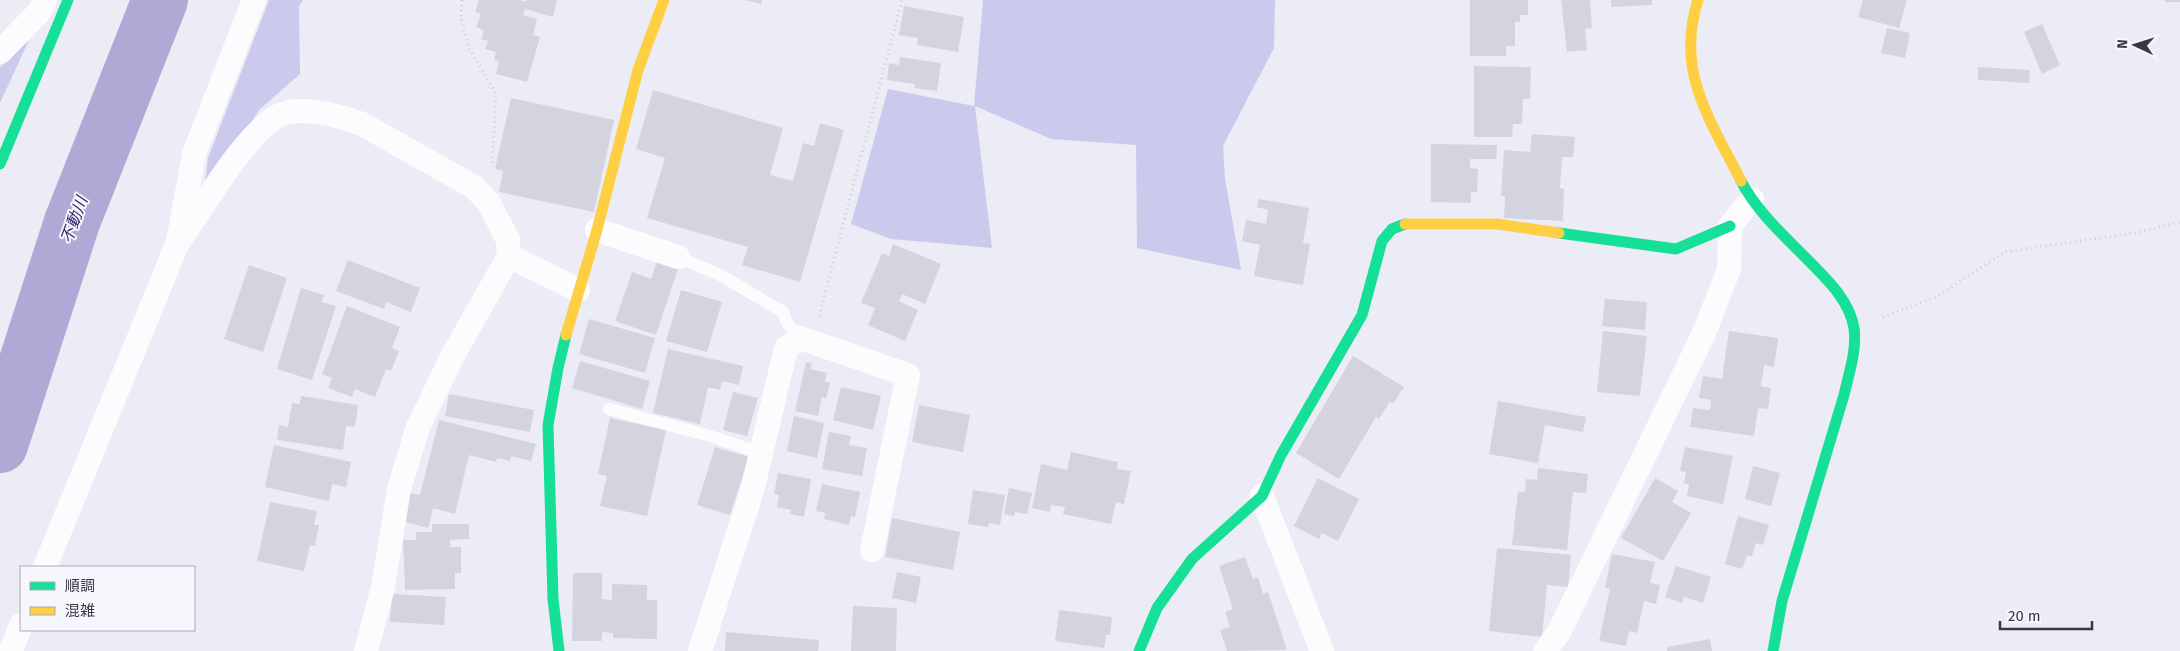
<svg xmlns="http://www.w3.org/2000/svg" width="2180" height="651" viewBox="0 0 2180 651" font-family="'Fira Sans','Noto Sans JP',sans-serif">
  <rect width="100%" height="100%" fill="#ececf7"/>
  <path fill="#cccaec" d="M269,0H303L299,6L300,74L259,110L203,200L208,158Z
    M983,0H1275L1274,48L1223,146L1225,178L1241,270L1137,248L1136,145L1051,139L975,106L992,248L891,239L851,224L888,89L974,106Z
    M29,40L0,103V67Z"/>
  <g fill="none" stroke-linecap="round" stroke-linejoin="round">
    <path stroke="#aeaad5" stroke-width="56" d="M0,445L72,222L160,0"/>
  </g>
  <path fill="#d4d4df" d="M479,0H520L526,2L527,0H557L553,17L525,9L523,15L537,19L533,35L540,37L527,82L496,74L499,61L494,60L496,52L485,49L488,41L481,39L484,30L476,27L481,14L475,12Z
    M745,0H762L761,4Z
    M1470,0H1528V15H1520V22H1515V46H1506V56H1470Z
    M1561,0H1590L1592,28L1585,29L1587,50L1567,52Z
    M1611,0H1652V5L1611,7Z
    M1863,0H1907L1899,28L1858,17Z
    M2165,0H2180V2H2165Z
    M904,6L964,17L958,52L917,45L918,38L899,35Z
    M2042,24L2060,65L2042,74L2024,32Z
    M1887,28L1910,33L1905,58L1881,53Z
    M900,57L941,63L937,91L914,88L915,84L887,80L889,63L899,65Z
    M1474,66L1531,67L1530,99H1523L1522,124H1513L1512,137H1474Z
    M1978,67L2030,70L2029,83L1978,80Z
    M653,90L783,128L770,175L793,181L803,143L814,146L820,123L844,130L800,282L742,265L748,247L647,218L665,158L636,149Z
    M511,98L614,120L594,212L499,192L503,171L495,169Z
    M1532,134L1575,137L1573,157H1562L1560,188L1564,189L1563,221L1504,218L1505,196H1501L1504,150L1530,152Z
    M1431,144L1497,145L1496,159H1470V168L1478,169L1477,192H1471V203L1431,202Z
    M1259,199L1309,208L1303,243L1310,244L1303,285L1254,276L1260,245L1242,241L1246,220L1266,224L1268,210L1257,207Z
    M893,244L941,264L925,304L902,294L899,301L918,310L905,341L868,325L875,308L861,303L882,253L889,256Z
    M348,260L420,288L411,312L386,302L384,309L336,291Z
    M657,261L678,269L656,335L615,321L632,272L651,279Z
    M249,265L287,278L263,352L224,339Z
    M301,288L324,295L322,302L336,306L312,380L277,369Z
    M681,290L722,302L707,352L666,341Z
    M1605,299L1647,302L1645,330L1602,326Z
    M347,306L400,327L392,348L399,351L391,371L386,369L375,397L355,389L352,397L328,388L332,378L322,374Z
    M589,319L655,338L645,373L579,354Z
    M1603,331L1647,336L1640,396L1597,392Z
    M1729,331L1778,338L1774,367L1764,365L1761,386L1771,388L1768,409L1758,408L1754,436L1690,427L1693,408L1710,410L1711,400L1699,398L1703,376L1722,379Z
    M668,349L743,366L739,385L722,381L720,390L708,387L700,424L653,413Z
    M1353,356L1404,387L1393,404L1390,401L1379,419L1376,417L1339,479L1296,453Z
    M580,361L650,381L642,409L572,388Z
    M806,362L812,363L810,369L827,373L825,381L830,383L826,399L822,397L818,416L795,411Z
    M841,387L881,396L873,430L833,420Z
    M733,392L758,398L747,436L723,430Z
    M449,394L534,410L530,432L445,416Z
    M301,396L358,405L355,427L346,426L343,450L277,440L279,425L288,427L292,403L300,404Z
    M1498,401L1586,417L1583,432L1545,425L1538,463L1489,454Z
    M919,405L970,415L963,452L912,442Z
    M794,416L824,423L817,458L787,451Z
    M610,418L666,430L647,516L600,506L607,476L598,474Z
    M439,420L536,444L531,461L511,456L510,461L497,458L496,462L469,455L455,514L433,508L428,528L402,521L409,493L420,495Z
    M829,432L851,436L849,445L867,448L862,476L822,469Z
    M274,445L351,462L346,487L332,484L329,501L265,487Z
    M715,447L749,457L730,515L697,505Z
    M1685,447L1733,456L1723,504L1687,496L1689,484L1684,483L1686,472L1680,471Z
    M1071,452L1118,462L1117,469L1131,471L1124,504L1116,502L1111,524L1063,514L1065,507L1051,505L1050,512L1032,508L1041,464L1067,470Z
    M1753,466L1780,473L1771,506L1745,499Z
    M1538,468L1588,474L1586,493L1573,492L1567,550L1512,545L1518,492H1525L1526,479L1537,480Z
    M778,473L811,479L804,517L790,514L791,510L777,507L779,495L774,494Z
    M1318,478L1359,499L1338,541L1322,533L1319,539L1294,526Z
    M1655,478L1678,491L1672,502L1691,513L1663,561L1621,538Z
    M822,484L860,492L855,517L851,516L849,525L824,519L825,513L816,511Z
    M1009,488L1032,493L1027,514L1015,512L1014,516L1004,514Z
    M973,490L1005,495L1000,525L989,523L988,527L968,524Z
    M270,502L317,511L314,525H319L315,546L310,545L304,571L257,561Z
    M1738,516L1769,525L1763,545L1756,543L1752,556L1747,555L1742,569L1725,564Z
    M892,518L960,532L953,570L885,557Z
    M432,524H469V539L450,540V547H461V573H455V589L405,590L403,540H416V532H432Z
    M1497,548L1571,555L1568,587L1547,585L1542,637L1489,631Z
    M1612,554L1655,562L1650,583L1660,585L1656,604L1644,601L1637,633L1629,631L1626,646L1599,641L1610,589L1605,588Z
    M1245,557L1253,579L1258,577L1263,594L1268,592L1287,650L1227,651L1220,630L1230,627L1225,612L1233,609L1219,566Z
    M1676,566L1711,577L1703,603L1684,597L1682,603L1665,597Z
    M897,572L921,577L916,603L892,598Z
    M573,573H602V599L612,600V584L647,585V600H657V639L613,638V633L602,632V641H572Z
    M392,594L446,597L444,625L390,622Z
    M853,606L897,608L896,651H851Z
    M1059,610L1112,617L1110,635H1106L1104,648L1055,641Z
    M726,632L819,640L818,651H725Z
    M1710,639L1712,651H1667V647Z"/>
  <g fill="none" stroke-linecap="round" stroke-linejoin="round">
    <path stroke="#ceced4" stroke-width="3" stroke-dasharray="1 4" stroke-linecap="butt" d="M462,0L461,19L469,48L496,94L492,166
      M819,316L902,0
      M1883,317L1936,297L2005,252L2140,232L2180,222"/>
    <path stroke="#fcfcfe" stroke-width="12" d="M678,257L722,276L783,312L787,323L800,338
      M609,409L710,436L761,453"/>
    <path stroke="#fcfcfe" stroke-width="24" d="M0,52L40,11L45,0
      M597,230L678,257
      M182,237C204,205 247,131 280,115C301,105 341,116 362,124L474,187L489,203L508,240L509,256
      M1262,496L1322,651
      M45,567L178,242L194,154L254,0
      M11,651L21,625
      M366,651L383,587L399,489L418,427L452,357L509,256L578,290
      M700,651L752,491L786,348L800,338L908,375L872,550
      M1545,651L1559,632L1704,333L1729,269L1730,226L1752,199"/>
    <path stroke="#16e098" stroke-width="11" d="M0,164L68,0
      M1741,181C1756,210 1782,234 1805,257C1824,277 1849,298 1854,328C1857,350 1849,373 1844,395L1782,601L1773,651
      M1559,233L1676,249L1730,226
      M559,651L553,599L548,425L558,368L566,335
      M1139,651L1157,608L1192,559L1262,496L1281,455L1362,315L1382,241L1392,229L1405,224"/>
    <path stroke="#ffcf43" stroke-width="11" d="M1698,0C1675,72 1710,119 1741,181
      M1405,224H1497L1559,233
      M566,335L597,230L638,70L664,0"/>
  </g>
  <g text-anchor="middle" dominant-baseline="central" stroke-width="4" stroke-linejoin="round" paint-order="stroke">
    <g font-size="16" font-style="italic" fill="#342769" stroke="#f6f6fd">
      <text transform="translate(74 220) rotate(-70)">不動川</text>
    </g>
  </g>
  <rect x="20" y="566" width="175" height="65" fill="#f6f6fd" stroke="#aaaab3"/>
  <rect x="30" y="582" width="25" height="8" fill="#16e098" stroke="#aaaab3"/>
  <text x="65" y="591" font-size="15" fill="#393845">順調</text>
  <rect x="30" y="607" width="25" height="8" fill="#ffcf43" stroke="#aaaab3"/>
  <text x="65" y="616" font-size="15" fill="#393845">混雑</text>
  <g transform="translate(2135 45) rotate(274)" stroke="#f6f6fd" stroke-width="4" paint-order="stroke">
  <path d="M0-4L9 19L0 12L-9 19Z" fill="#393845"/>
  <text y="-8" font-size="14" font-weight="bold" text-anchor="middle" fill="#393845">N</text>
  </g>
  <path d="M2000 621v8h92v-8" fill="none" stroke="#393845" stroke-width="2.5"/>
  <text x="2008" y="621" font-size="15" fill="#393845" stroke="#f6f6fd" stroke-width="4" paint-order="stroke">20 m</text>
</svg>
